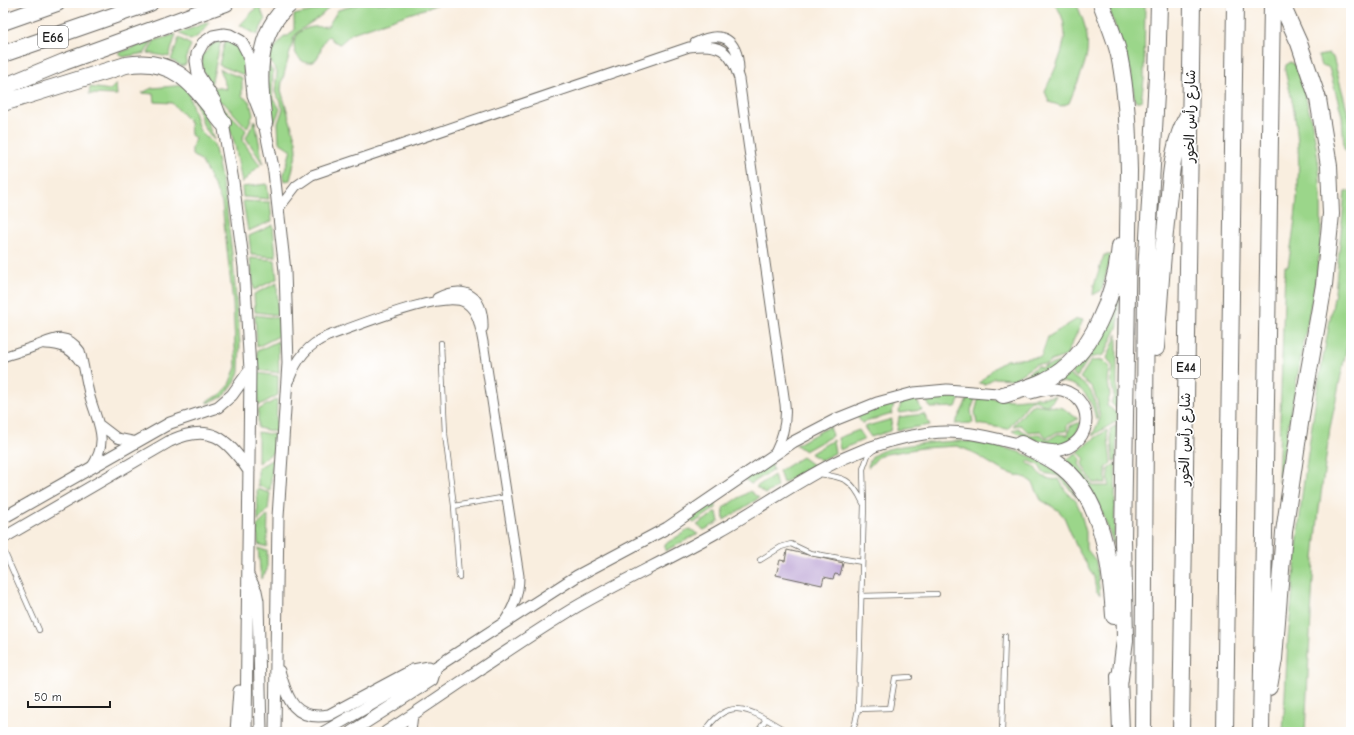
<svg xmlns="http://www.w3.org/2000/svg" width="1354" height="735" viewBox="0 0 1354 735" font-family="'Comic Neue','Playpen Sans Arabic',sans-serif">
  <rect width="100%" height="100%" fill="#fff"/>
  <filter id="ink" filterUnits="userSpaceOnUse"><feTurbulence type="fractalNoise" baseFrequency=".025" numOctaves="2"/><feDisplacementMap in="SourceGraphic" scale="8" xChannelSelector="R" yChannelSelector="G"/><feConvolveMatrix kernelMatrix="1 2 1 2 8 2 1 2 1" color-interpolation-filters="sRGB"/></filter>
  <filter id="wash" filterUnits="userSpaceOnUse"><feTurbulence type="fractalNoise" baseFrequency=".012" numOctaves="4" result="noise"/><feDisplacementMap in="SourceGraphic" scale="16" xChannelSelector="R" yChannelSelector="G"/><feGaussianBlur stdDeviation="0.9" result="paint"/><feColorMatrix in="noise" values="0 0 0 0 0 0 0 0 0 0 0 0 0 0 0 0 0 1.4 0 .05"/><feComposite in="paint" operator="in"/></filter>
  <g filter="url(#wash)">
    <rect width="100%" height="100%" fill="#f9eedf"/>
    <path fill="#9bd68a" stroke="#5c7953" d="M327,3H331C323,20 304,23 294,37L282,82L281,90L296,141L297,151L290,180L284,181L283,177L291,150L279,142L278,123L283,109L275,92L277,72L269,59C271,50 279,44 284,36H288L294,30V15L317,10Z
      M363,3H442L352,33L340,44L333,41L329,36C317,44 324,62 307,63C291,58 289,35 305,29C312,26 321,27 328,26L338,10Z
      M1054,3H1076C1097,48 1086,61 1069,103L1061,106L1049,102L1045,91C1057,64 1077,31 1054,3Z
      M1107,3H1145L1144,80L1141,101H1135L1129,65Z
      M259,5L265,20L257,35L240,25Z
      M209,22C206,28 197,39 190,40L179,33Z
      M176,34L169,57L148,53L154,41Z
      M179,38L191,45L187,54L186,64L182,66L171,60Z
      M152,41L145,53L123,57L118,53Z
      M221,41L211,85L203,71L202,56L212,44Z
      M225,41C244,41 244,61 244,75L219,65Z
      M1329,54L1333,57L1351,124V152L1349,153L1344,149L1342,116L1329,68L1326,66H1321L1318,56Z
      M1291,62L1295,65C1315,118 1323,175 1321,231C1320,264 1312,298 1306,330C1297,381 1287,431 1278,482L1285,266H1288C1296,218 1303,166 1295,117C1293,101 1288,85 1285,70L1286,65Z
      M268,64L273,72L272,96L280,109L274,124L268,93Z
      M219,69L242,78V96L250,102L253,115L247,128L224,103L218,101L213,87L227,89Z
      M116,84L117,95L89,94L90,87L110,90Z
      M185,85L187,88L199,129L214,144L226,203L233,263L240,343L239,371L235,383L223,397L207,403V401L220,395L228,387L236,367L233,303L222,204C221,199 203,162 200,160C197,157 195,158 192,155V148L195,138L191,135L190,122L172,103L155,102L154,94L142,93L152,88Z
      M192,93L205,116L214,140L204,127Z
      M222,106L246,130L242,140L260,165L242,183L235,145Z
      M255,120L263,164L246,138Z
      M267,184L269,199L243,197L242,187Z
      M1351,191V327L1330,428L1319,509L1314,559L1305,732H1283L1288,639L1302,495L1316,397L1335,292L1345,192Z
      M243,201L270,202L272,221L248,231Z
      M273,225L276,257L251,255L249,236Z
      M1104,255H1111L1102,290L1093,295L1094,285Z
      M250,258L275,260L277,279L254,290Z
      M1120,279L1118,326L1104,355L1089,358L1077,377L1071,373L1080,361Z
      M277,283L278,315L255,312L254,294Z
      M255,315L278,318L279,336L257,347Z
      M1077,319L1083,320L1066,356L1051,361L1046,365L1036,364L1014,379L994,378L985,384L979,383L993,369L1006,360L1041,357L1048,337Z
      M1117,334V409L1111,403L1114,396L1111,381L1113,367L1107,358Z
      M278,341L279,373L258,370L257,351Z
      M1103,360L1110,367L1108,381L1110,395L1107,405L1117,414V421L1092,436L1100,419L1097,400L1092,387L1080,378L1091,361Z
      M1062,361L1049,372L1017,383L1037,366L1041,368Z
      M258,373L278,376V395L258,406Z
      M1068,374C1093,389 1093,390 1098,419L1096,420C1092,399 1082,383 1059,382Z
      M961,396L956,407L931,408L924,398Z
      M1056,396C1045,413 1044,401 1031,400L1008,429L977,424L975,412L979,397L1013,400Z
      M976,397L971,410L973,423L955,424L968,398Z
      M277,399L276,432L258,428V410Z
      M916,399L922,410L899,413L901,401Z
      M894,403L892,414L862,423L856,415Z
      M1034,404L1063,408L1078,419L1067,425V431L1057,432L1047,438L1041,431L1028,432L1021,425L1013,426L1030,406Z
      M924,414L930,425L897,430L899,417Z
      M892,419L890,431L871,437L864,427Z
      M1081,422C1071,459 1037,440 1012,431L1018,428L1030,435L1040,434L1048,440L1058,434L1068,435L1070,426Z
      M1117,425L1116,461H1113L1110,429Z
      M830,426L832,436L805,451L796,445Z
      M859,430L865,439L840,450L838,438Z
      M1107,430L1111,463L1106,468V483H1093L1082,464L1085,459L1078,452L1089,442Z
      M258,432L275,435L274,452L258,463Z
      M833,440L835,453L821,460L810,454Z
      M959,441C996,444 1038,452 1065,479C1070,484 1073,492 1077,498L1059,476L1043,473L1039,465L1029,461L1027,463L1034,466C1039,476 1048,481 1059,479L1065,490L1076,501L1080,510L1086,532V548L1096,561L1100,595L1096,591L1094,577L1077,548L1064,517L1058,510L1041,500L1033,483L1026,478L1003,471L970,451L957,446L922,448L886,454L878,457L869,467H868C869,462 871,457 876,454C892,444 940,442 959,441Z
      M1076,453L1081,459L1079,464L1093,486H1109L1108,469L1116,463L1114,545L1100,507L1080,474L1066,460Z
      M802,457L814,466L783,483L779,471Z
      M273,459L270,490L258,486V468Z
      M771,460L773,470L751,484L743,478Z
      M774,475L777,487L765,494L756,487Z
      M257,489L270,493L268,510L258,521Z
      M750,491L759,498L724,520L723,508Z
      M715,499L716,508L694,523L688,519Z
      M717,512L719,522L704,530L697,525Z
      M268,515L267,547L258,544L257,526Z
      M690,529L698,534L665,551V544Z
      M258,548L267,551V570L261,579Z"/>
    <g id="blocks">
      <path fill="#b9a0d3" d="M787,550L843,563L840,575L835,574L833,579L824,577L822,585L776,575L780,560L785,561Z"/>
    </g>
  </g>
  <g filter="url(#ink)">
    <use href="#blocks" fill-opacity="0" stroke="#696660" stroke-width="1"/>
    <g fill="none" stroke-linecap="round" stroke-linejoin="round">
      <defs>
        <path id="service" d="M441,343L445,434L454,506L459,577
          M819,474C844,477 852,479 863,503
          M454,506L507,497
          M3,549L39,630
          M760,560L781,547L791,544L810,553L862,562
          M861,596L937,594
          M858,709L890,708L895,678L910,677
          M705,732C730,691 756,714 788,732
          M758,732L766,719
          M851,732L855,724L858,709L864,505L863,469L868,455L875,449
          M1002,732L1005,636"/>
        <path id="minor" d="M695,43C722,29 738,39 739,69
          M279,208L296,186L312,175L689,47C719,43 730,49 739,79L785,404C787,422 783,437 775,453
          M437,298C466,284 484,296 483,328
          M45,344C61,344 72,349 81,363
          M3,357C14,353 25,350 36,346C54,339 66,331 80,351C84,366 86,382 90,397C98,425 110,440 91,468
          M289,380C297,359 307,345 328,336C355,327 444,289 466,303C479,312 480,328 483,342L519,576C519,594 514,607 504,622
          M100,425L117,438L137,442
          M411,732L413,714"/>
        <path id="tertiary" d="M3,518L170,423L218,407L232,395L250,370
          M3,538L170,441C210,423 226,437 249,471
          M248,575L256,591L258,601L261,732
          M279,671C288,700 294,721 329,715L413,670L429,667
          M236,732L239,691
          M246,732L250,370L244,267L233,181L223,123L215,101L198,74L196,61L197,54L203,43L213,36L224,34L230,35L241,41L249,56L253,95L264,123L274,172L285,271L288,363L278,517L275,732
          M324,732L436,667L577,576L667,528L793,442L837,419L877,403L914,393L947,390L1010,395
          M351,732L432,680L436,667
          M386,732C450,691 511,646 576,607C623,580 672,558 719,531C792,490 843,444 930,433C974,427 1014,447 1056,451C1097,445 1095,393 1056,389C1047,388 1039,391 1031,393"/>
        <path id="motorway" d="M1101,3C1107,20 1115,37 1119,55C1127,94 1128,132 1129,171L1123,539L1125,640L1119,686
          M3,22L57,3
          M3,54L150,3
          M3,87L64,62L226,3
          M3,103L126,65C177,56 195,88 223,123
          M264,123C259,81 253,33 291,3
          M1156,348C1159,303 1162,258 1167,213C1171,179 1171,145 1188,115
          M1003,395C1017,391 1033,387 1046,380C1093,357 1115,294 1120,246
          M1021,444C1033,450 1047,456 1058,464C1103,495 1111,567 1114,616
          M1119,676L1121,732
          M1269,687L1274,659L1284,532L1302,410L1324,285L1331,214L1329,166L1318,99L1299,43L1281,3
          M1143,732L1146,273L1157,76L1159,3
          M1181,732L1192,3
          M1225,732L1235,3
          M1261,732L1272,3"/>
      </defs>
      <use href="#service" stroke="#696660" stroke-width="6"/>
      <use href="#minor" stroke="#696660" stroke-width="11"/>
      <use href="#tertiary" stroke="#696660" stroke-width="13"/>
      <use href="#motorway" stroke="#696660" stroke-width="18"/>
      <use href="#service" stroke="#fff" stroke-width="4.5"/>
      <use href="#minor" stroke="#fff" stroke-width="9"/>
      <use href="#tertiary" stroke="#fff" stroke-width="11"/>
      <use href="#motorway" stroke="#fff" stroke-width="16"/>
    </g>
  </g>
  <g text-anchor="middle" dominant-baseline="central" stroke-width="3.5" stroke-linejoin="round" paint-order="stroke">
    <g fill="#fff" stroke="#606060" stroke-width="1">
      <rect x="38" y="26" width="30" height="22" rx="3"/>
      <rect x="1172" y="356" width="28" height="22" rx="3"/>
    </g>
    <g font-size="13" font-weight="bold" fill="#1c1c1c">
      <text x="53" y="37">E66</text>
      <text x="1186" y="367">E44</text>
    </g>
    <g font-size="14" fill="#1c1c1c" stroke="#fff">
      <text transform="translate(1190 116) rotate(-89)">شارع رأس الخور</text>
      <text transform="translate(1185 439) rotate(-89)">شارع رأس الخور</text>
    </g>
  </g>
  <rect width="1354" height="735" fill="none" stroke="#fff" stroke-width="16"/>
  <path d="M28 701v6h82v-6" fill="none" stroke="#1c1c1c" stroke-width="2"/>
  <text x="34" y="701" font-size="12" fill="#1c1c1c" stroke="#ffffff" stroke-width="3" paint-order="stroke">50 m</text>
</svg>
